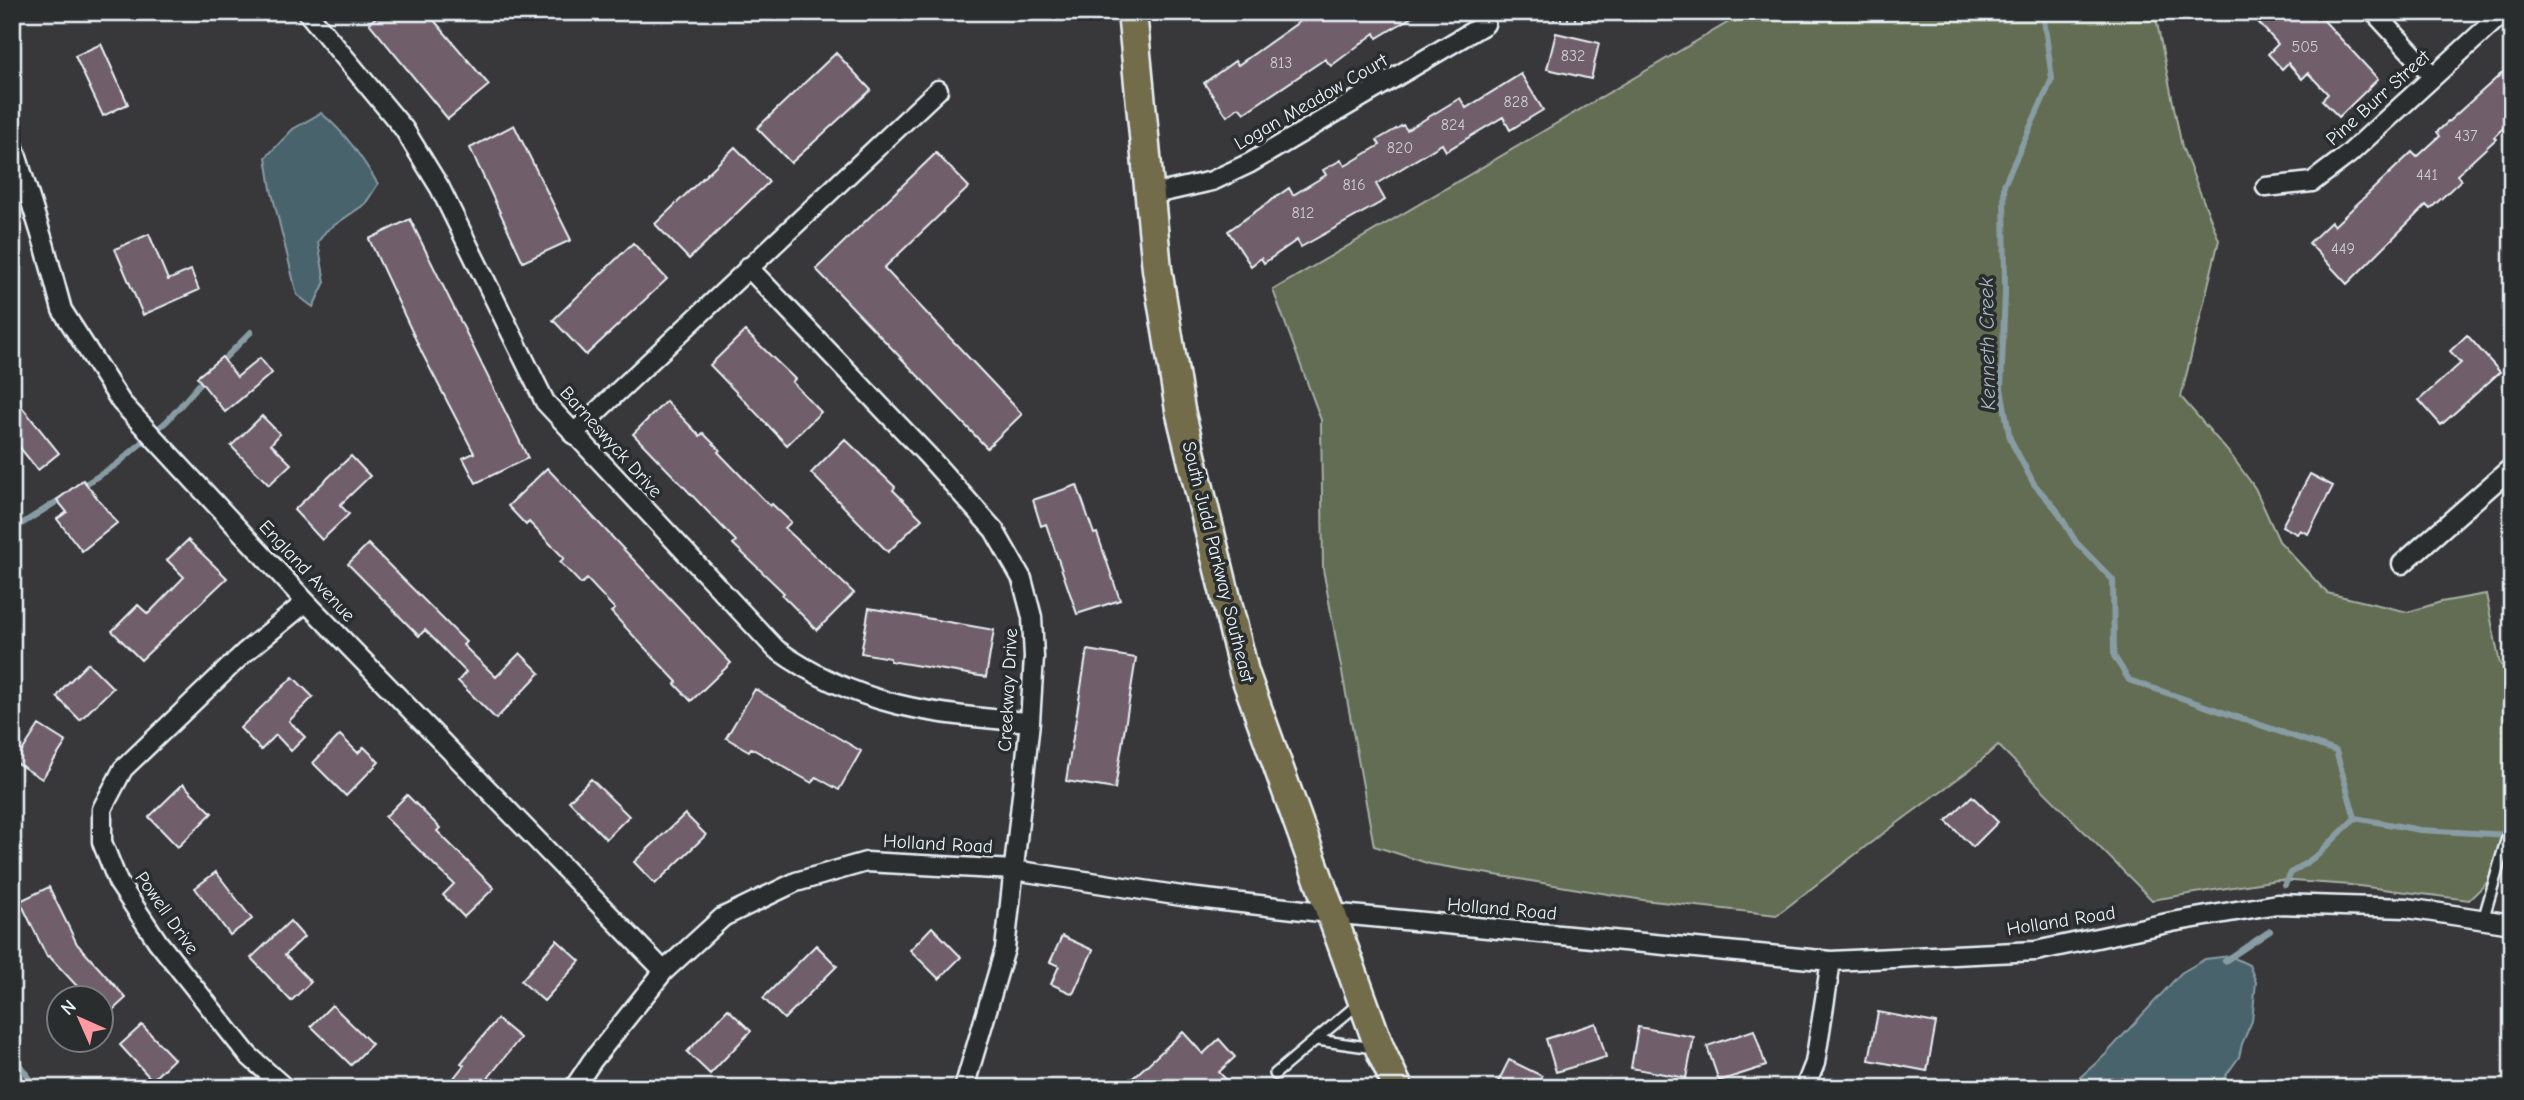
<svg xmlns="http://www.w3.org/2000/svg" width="2524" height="1100" viewBox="0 0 2524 1100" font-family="'Comic Neue',sans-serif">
  <rect width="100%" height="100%" fill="#38373a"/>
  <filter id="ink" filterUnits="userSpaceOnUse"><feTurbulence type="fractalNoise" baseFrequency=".0143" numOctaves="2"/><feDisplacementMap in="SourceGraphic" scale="14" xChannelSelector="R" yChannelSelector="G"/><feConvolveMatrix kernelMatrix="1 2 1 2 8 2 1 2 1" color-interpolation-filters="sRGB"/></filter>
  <g filter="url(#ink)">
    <path fill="#646d53" stroke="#a6afa6" stroke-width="2" d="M1746,12H2152L2156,18L2182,147L2219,240L2181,397L2231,455L2255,488L2279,541L2327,593L2408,612L2441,602L2486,594L2500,664L2512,674V850L2503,867L2469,900L2351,885L2277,880L2152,900L1998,745L1975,766L1865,847L1777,915L1643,900L1430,864L1374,846L1323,569L1321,420L1273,290Z"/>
    <path fill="#48636c" stroke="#889ca4" stroke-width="2" d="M321,113C346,133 362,158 378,184L365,204L326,231L318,242L325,282L313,307L297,295L271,189L266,157L293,129Z
      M2230,956L2249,965L2256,982L2252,1021L2242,1044L2239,1057L2217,1088H2068L2105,1055L2181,973L2205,959Z"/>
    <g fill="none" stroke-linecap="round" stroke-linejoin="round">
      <path stroke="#889ca4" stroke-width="6" d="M2043,12L2052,79L2004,185L2005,293L2001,388L2010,439L2034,484L2056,509L2076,542L2113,580L2114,656L2129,680L2336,751L2355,818L2319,854L2291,873L2285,885
        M220,363L251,332
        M79,488L116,465L167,421L205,378
        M12,530L64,497
        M2355,818L2420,830L2510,835
        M2225,961L2270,931
        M12,1055L37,1088"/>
    </g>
    <path fill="#6f5e6a" stroke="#e8f1f8" stroke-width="2" d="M383,12H427L489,85L448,119L369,23Z
      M1292,12H1420L1377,38L1375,33L1331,66L1325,59L1244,113L1239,107L1227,116L1204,83L1235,61L1238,65L1299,22Z
      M2249,12H2316L2378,79L2339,117L2322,100L2328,94L2308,73L2302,79L2288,63L2282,69L2268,54L2278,44Z
      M1556,33L1599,43L1591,79L1547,69Z
      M101,44L128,104L103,116L75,56Z
      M836,53L871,90L791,163L757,128Z
      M2512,64V119L2494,137L2496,139L2457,175L2461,180L2430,209L2426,205L2347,284L2309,243L2331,222L2334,226L2412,152L2417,157L2440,136L2437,132Z
      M1521,74L1543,110L1510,130L1503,117L1446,151L1442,144L1376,184L1385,200L1301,247L1297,240L1264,263L1261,258L1251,266L1228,231L1289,188L1293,195L1326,175L1323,170L1341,160L1345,166L1380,145L1377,140L1403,125L1407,130L1460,98L1466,108Z
      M514,125L571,240L523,262L470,148Z
      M735,147L769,182L689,259L655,224Z
      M936,153L969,187L884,268L1022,414L987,448L816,269Z
      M410,219L528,458L476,483L463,458L474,453L422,353L369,239Z
      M149,234L168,280L191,270L199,290L143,315L115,249Z
      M633,243L667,279L586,355L553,320Z
      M745,331L795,379L792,382L821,412L787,445L710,365Z
      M2467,335L2500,372L2441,425L2419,400L2461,363L2450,351Z
      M222,357L237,377L260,358L272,373L225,412L197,377Z
      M666,401L700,436L703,433L720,450L718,452L770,506L772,504L791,522L785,528L854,593L817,630L782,595L784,593L733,544L736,541L633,434Z
      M21,406L59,453L38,470L12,438V413Z
      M262,416L280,434L271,444L291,464L269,485L231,446Z
      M845,439L895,487L893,490L922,519L888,552L811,473Z
      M351,456L370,476L340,505L349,514L322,540L294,510Z
      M547,468L731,663L691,701L675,684L677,682L611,612L615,609L587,579L581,584L560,562L564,558L529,522L526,525L508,506Z
      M2310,474L2333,486L2308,534L2300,530L2297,534L2282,526Z
      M83,480L117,523L82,551L57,519L67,512L57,500Z
      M1077,485L1094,534L1097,533L1120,600L1077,614L1046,524L1041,526L1033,500Z
      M188,540L227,578L141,660L112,631L138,605L148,614L184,577L167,560Z
      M368,544L466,642L463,645L496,677L520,653L540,673L496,719L458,681L466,672L425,630L419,636L348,564Z
      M869,608L994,630L986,677L890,661V658L861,653Z
      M1087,650L1136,658L1115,789L1066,781Z
      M88,663L113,688L80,720L57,697L64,687Z
      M293,677L313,697L289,721L305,737L291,751L276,735L261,750L240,728Z
      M755,689L861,751L839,790L816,777L812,783L751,748L749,751L726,738Z
      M39,725L66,742L42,779L15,762Z
      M340,735L358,753L364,747L379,762L346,796L313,763Z
      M591,779L629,816L606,839L569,801Z
      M183,784L212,813L178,847L149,817Z
      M407,795L440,828L437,831L494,888L464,917L443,895L454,884L385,817Z
      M1972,796L1998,822L1973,847L1946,821Z
      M685,814L706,835L655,884L634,862Z
      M216,872L252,919L230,935L195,888Z
      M49,887L77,944L126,998L102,1020V998H88L49,956L47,957L20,901Z
      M290,921L304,937L285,955L311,982L291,1001L251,958Z
      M932,927L961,957L939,979L910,950Z
      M1062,936L1093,950L1073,994L1051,984L1059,966L1050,962Z
      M557,940L580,961L544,1001L521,981Z
      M816,945L837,966L784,1019L763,998Z
      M332,1005L372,1044L351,1065L311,1026Z
      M728,1009L751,1031L710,1074L687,1052Z
      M1878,1012L1936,1023L1927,1071L1869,1060Z
      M497,1019L520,1038L480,1088H446L464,1065L461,1063Z
      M1596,1023L1606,1057L1556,1072L1546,1039Z
      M142,1025L174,1059L152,1080L120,1045Z
      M1638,1027L1694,1037L1686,1078L1631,1068Z
      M1754,1030L1766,1066L1719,1081L1707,1046Z
      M1183,1032L1203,1054L1219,1039L1235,1057L1219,1072L1234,1088H1122Z
      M1509,1060L1542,1076L1537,1088H1495Z"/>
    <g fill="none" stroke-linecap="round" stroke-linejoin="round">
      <defs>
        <path id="service" d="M2483,920L2512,820
          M1317,1040L1374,1048
          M1275,1074L1358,1004"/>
        <path id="minor" d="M307,12L404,129L440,188L545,402L776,649C855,706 935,715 1030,722
          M2374,12L2433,76
          M12,141L45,247L62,310L121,402L306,602L664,971
          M2266,187L2312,182L2349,154L2504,12
          M1150,195L1212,181L1250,163L1485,24
          M748,267L928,456L994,530L1022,579L1032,617L1034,657L1030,722L1005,949L964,1088
          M573,434L938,90
          M2402,564L2512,467
          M285,1088L248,1055L158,942L118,882L102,842V809L123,769L244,653L306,602
          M574,1088L592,1061L664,971L723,917L796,882L866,862L1014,870L1188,897L1330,913L1831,961L2036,951L2172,922L2277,904L2407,908L2512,924
          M1805,1088L1815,1063L1831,961"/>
        <path id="trunk" d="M1132,12L1157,269L1180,410L1244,672L1380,1049L1398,1088"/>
      </defs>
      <use href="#service" stroke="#e8f1f8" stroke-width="14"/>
      <use href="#minor" stroke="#e8f1f8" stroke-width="23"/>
      <use href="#trunk" stroke="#e8f1f8" stroke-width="33"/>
      <path stroke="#e8f1f8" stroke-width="3.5" stroke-dasharray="2 5" stroke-linecap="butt" d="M1525,18L1684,20L1724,12"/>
      <use href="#service" stroke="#2a2d2e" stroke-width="9"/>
      <use href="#minor" stroke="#2a2d2e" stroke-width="18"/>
      <use href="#trunk" stroke="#736c4b" stroke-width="28"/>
    </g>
  </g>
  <g text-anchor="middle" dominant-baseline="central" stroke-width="7" stroke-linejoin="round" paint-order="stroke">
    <g font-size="16" fill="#caccd4">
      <text x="2305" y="47">505</text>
      <text x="1573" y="56">832</text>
      <text x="1281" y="63">813</text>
      <text x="1516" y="102">828</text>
      <text x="1453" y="125">824</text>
      <text x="2466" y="136">437</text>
      <text x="1400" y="148">820</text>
      <text x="2427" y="175">441</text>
      <text x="1354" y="185">816</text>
      <text x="1303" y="213">812</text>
      <text x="2343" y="249">449</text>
    </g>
    <g font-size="19" fill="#e8f1f8" stroke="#2a2d2e">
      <text transform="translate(2378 98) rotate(-42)">Pine Burr Street</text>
      <text transform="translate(1311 102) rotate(-30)">Logan Meadow Court</text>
      <text transform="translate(611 442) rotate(48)">Barneswyck Drive</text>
      <text transform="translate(1218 562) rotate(76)">South Judd Parkway Southeast</text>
      <text transform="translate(307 571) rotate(47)">England Avenue</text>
      <text transform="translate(1008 690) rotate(-87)">Creekway Drive</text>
      <text transform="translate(938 844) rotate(3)">Holland Road</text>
      <text transform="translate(1502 909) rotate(5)">Holland Road</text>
      <text transform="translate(167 913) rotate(55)">Powell Drive</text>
      <text transform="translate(2061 921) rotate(-9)">Holland Road</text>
    </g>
    <g font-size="21" font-style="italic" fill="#a8b8c0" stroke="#2a2d2e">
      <text transform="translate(1987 344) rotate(-91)">Kenneth Creek</text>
    </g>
  </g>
  <rect width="2524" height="1100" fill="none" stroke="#2a2d2e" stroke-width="42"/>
  <rect x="21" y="21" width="2482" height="1058" fill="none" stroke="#e8f1f8" stroke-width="2.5" filter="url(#ink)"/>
  <g transform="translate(80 1019) rotate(315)"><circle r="33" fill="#2a2d2e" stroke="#767b7f" stroke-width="2"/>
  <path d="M0-5L12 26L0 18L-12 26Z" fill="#ff9aa2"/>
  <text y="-10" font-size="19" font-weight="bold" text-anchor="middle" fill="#e8f1f8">N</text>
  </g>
</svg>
